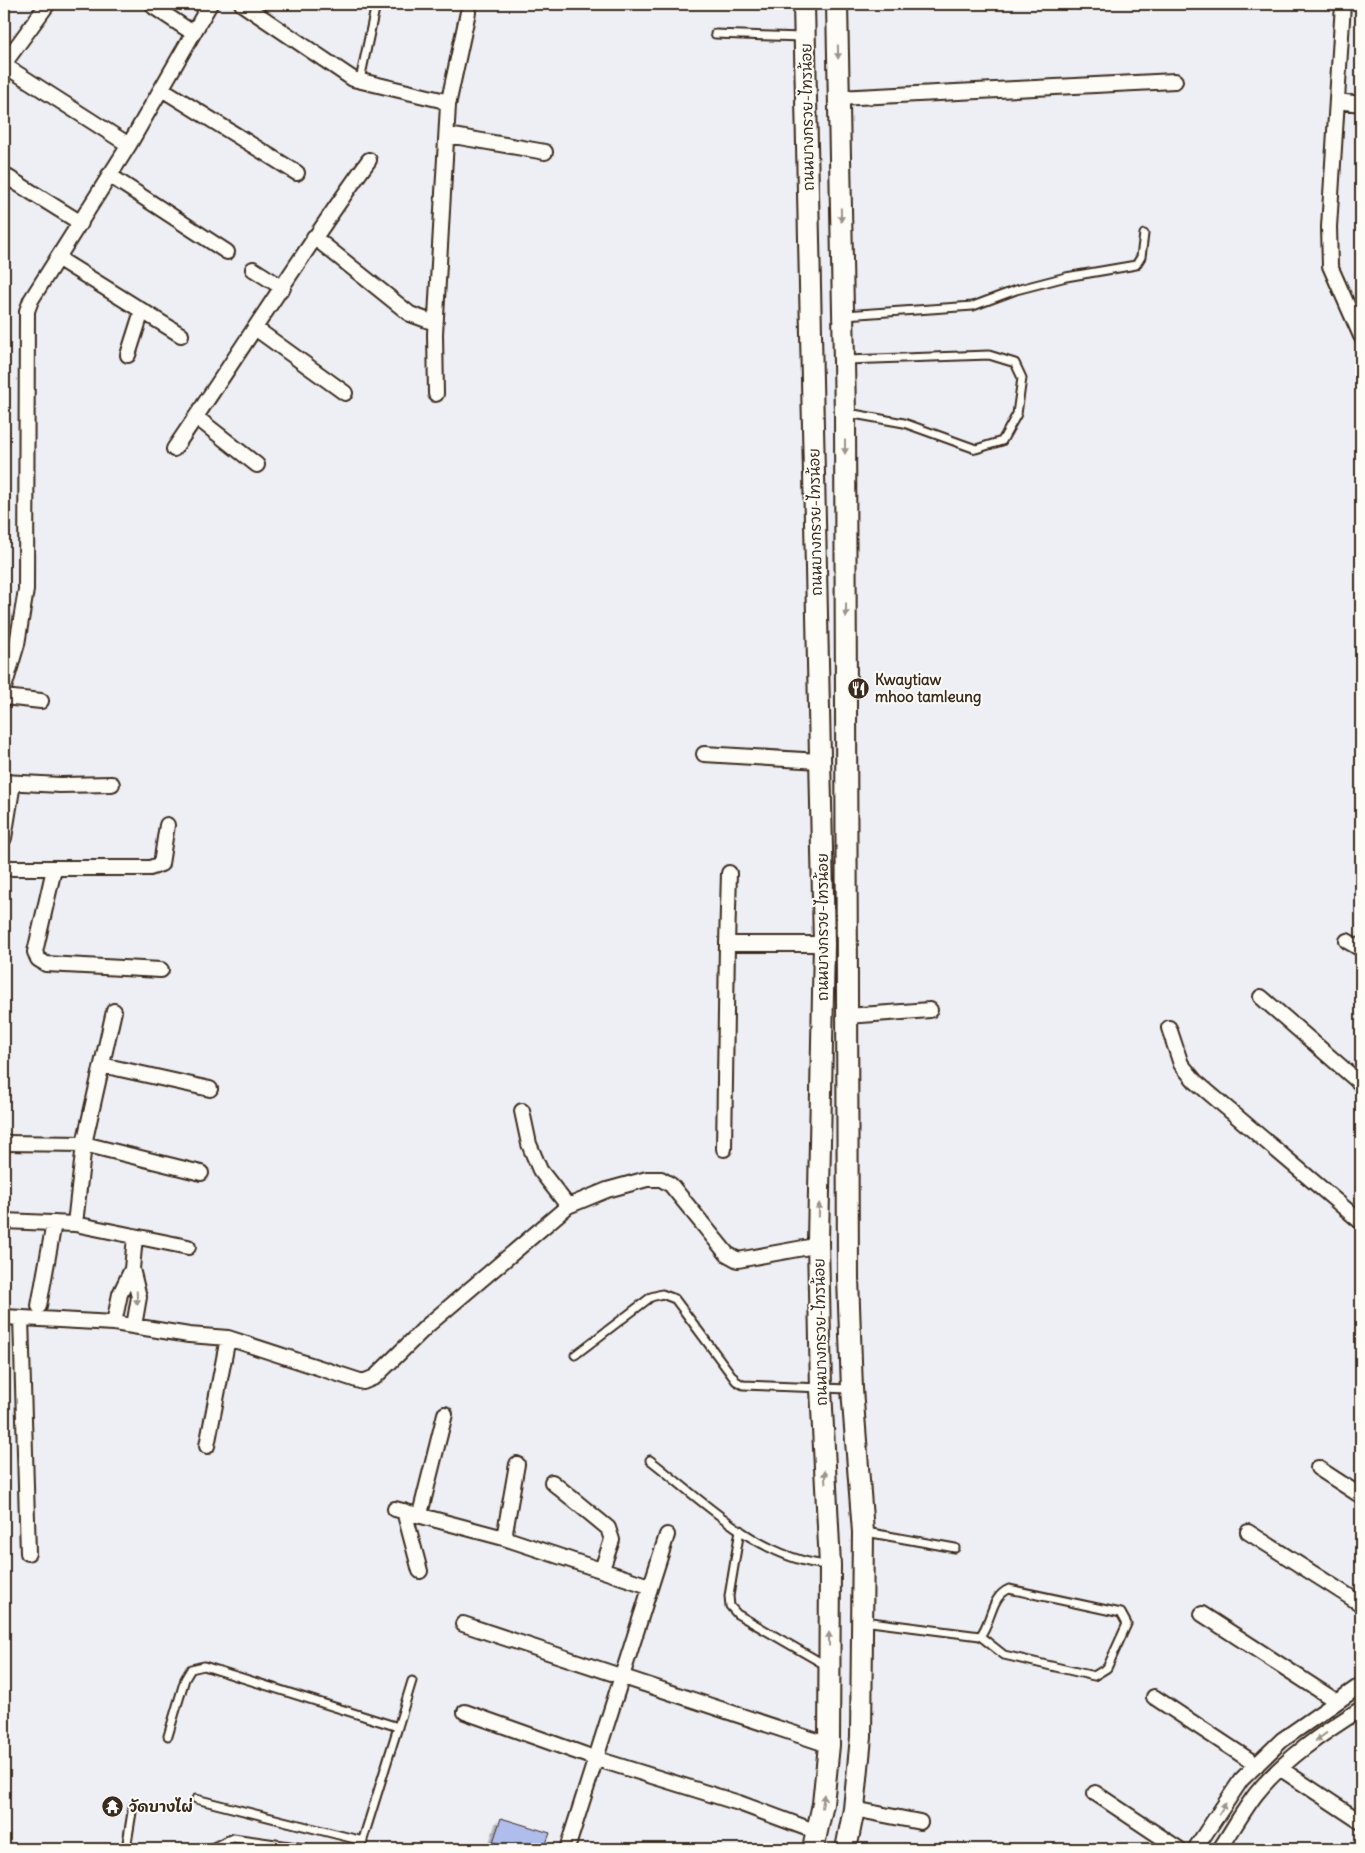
<svg xmlns="http://www.w3.org/2000/svg" width="1365" height="1853" viewBox="0 0 1365 1853" font-family="Delius,'Playpen Sans Thai',sans-serif">
  <defs>
    <filter id="shadow"><feDropShadow dx="-4.5" dy="4.5" stdDeviation="0" flood-color="#0004"/></filter>
  </defs>
  <rect width="100%" height="100%" fill="#edeff5"/>
  <filter id="ink" filterUnits="userSpaceOnUse"><feTurbulence type="fractalNoise" baseFrequency=".02" numOctaves="2"/><feDisplacementMap in="SourceGraphic" scale="10" xChannelSelector="R" yChannelSelector="G"/><feConvolveMatrix kernelMatrix="1 2 1 2 8 2 1 2 1" color-interpolation-filters="sRGB"/></filter>
  <g filter="url(#ink)">
    <path fill="#afbded" stroke="#3b2a1e" filter="url(#shadow)" d="M501,1818L550,1833L544,1849H517L493,1842Z"/>
    <g fill="none" stroke-linecap="round" stroke-linejoin="round">
      <defs>
        <path id="lane" d="M715,34L802,37
          M360,80L376,4
          M845,315L973,306L1016,290L1066,277L1136,265L1141,257L1144,234
          M846,360L989,355L1015,363L1022,378L1017,414L1002,441L976,449L904,423L848,413
          M575,1355L651,1297L662,1294L675,1299L736,1381L743,1385L849,1389
          M650,1460C702,1500 760,1560 828,1565
          M740,1530L729,1596L730,1606L737,1614L827,1666
          M866,1532L955,1548
          M863,1621L980,1636L1004,1655L1094,1676L1107,1668L1127,1624L1121,1613L1009,1589C990,1597 992,1622 980,1636
          M398,1727L412,1681
          M168,1736L185,1679L191,1669L204,1666L398,1727L360,1849
          M196,1799L363,1841
          M126,1849L133,1806
          M209,1849L233,1838L311,1849"/>
        <path id="street" d="M242,4L353,79L441,100L448,105
          M1343,4L1329,227L1330,266L1361,336
          M47,5L6,61L7,67L129,145
          M154,7L193,33
          M162,89L297,173
          M838,98L1175,81
          M1337,101L1361,104
          M448,135L545,152
          M4,175L81,223
          M109,175L227,252
          M314,237L410,314L435,323
          M59,259L181,335
          M253,269L283,288
          M255,328L345,393
          M128,355L142,311
          M436,394L435,334L448,105L468,12
          M196,417L257,465
          M174,449C240,353 301,254 369,160
          M4,688L17,644L26,590L27,311L31,300L129,145L210,4
          M4,697L41,701
          M704,754L820,761
          M4,782L60,785L112,784
          M4,838L13,783
          M4,868H150L161,864L167,825
          M54,869L35,952L38,959L46,964L161,970
          M1347,941L1361,949
          M727,944L729,873
          M1261,997L1361,1084
          M847,1016L930,1010
          M1169,1028L1181,1064L1195,1081L1361,1222
          M102,1065L210,1089
          M522,1111L529,1144L540,1170L568,1206
          M4,1143L84,1144L201,1173
          M724,1149L727,944H824
          M4,1221L75,1224L188,1247
          M75,1224L84,1144L114,1011
          M132,1269L139,1297L134,1326
          M39,1306L54,1223
          M4,1317L114,1323L189,1335L228,1338L363,1382L375,1377L428,1325L568,1206L607,1190L647,1179H661L671,1185L727,1254L738,1260L809,1247L818,1241
          M21,1318L28,1553
          M114,1323L120,1294L132,1269L135,1237
          M207,1446L228,1338
          M1318,1468L1361,1496
          M552,1482L608,1528L612,1540L602,1569
          M395,1509L504,1538L649,1586
          M404,1511L420,1571
          M420,1514L445,1414
          M1248,1532L1361,1604
          M504,1538L517,1464
          M1202,1614L1336,1701
          M463,1624L829,1745
          M1154,1697L1257,1765
          M465,1712L597,1759L739,1803L817,1832
          M1281,1769L1361,1822
          M1095,1793L1179,1849
          M854,1809L920,1822
          M567,1849L667,1535
          M1195,1849L1241,1780L1282,1740L1361,1685
          M1220,1849C1232,1831 1243,1811 1256,1794C1283,1760 1324,1732 1361,1709"/>
        <path id="secondary" d="M804,4L824,944L818,1241L821,1389L830,1565L829,1745L823,1804L813,1849
          M837,4L845,413L848,1278L852,1389L863,1532L861,1737L854,1809L846,1849"/>
      </defs>
      <use href="#lane" stroke="#3b2a1e" stroke-width="11"/>
      <use href="#street" stroke="#3b2a1e" stroke-width="18"/>
      <use href="#secondary" stroke="#3b2a1e" stroke-width="24"/>
      <use href="#lane" stroke="#fdfcf7" stroke-width="7"/>
      <use href="#street" stroke="#fdfcf7" stroke-width="14"/>
      <use href="#secondary" stroke="#fdfcf7" stroke-width="20"/>
    </g>
    <defs><path id="oneway-solid" d="M-6-.8H1V-3.2L6.5 0L1 3.2V.8H-6Z" transform="scale(1.25)"/></defs>
    <g fill="#9c938a">
      <use href="#oneway-solid" transform="translate(838 52) rotate(89)"/>
      <use href="#oneway-solid" transform="translate(841 215) rotate(89)"/>
      <use href="#oneway-solid" transform="translate(845 447) rotate(90)"/>
      <use href="#oneway-solid" transform="translate(846 610) rotate(90)"/>
      <use href="#oneway-solid" transform="translate(819 1210) rotate(-89)"/>
      <use href="#oneway-solid" transform="translate(137 1298) rotate(88)"/>
      <use href="#oneway-solid" transform="translate(825 1477) rotate(-93)"/>
      <use href="#oneway-solid" transform="translate(829 1639) rotate(-90)"/>
      <use href="#oneway-solid" transform="translate(1321 1737) rotate(144)"/>
      <use href="#oneway-solid" transform="translate(823 1801) rotate(-82)"/>
      <use href="#oneway-solid" transform="translate(1222 1809) rotate(-57)"/>
    </g>
  </g>
  <defs>
    <symbol id="restaurant-disc" viewBox="-11 -11 22 22"><circle r="9.5" fill="#3b2a1e" stroke="#fdfcf7"/><path d="M-5-6h1v4h1v-4h1v4h1v-4h1v5L-1.5 .5V6h-2V.5L-5-1ZM5-6V6H3V1.5H1.5Q1.5-4 5-6Z" fill="#fff"/></symbol>
    <symbol id="temple-disc" viewBox="-11 -11 22 22"><circle r="9.5" fill="#3b2a1e" stroke="#fdfcf7"/><path d="M0-6L5-2H3V0L6.5 2.5H4V6H1.5V3h-3V6H-4V2.5H-6.5L-3 0V-2H-5Z" fill="#fff"/></symbol>
  </defs>
  <g fill-rule="evenodd">
    <use href="#restaurant-disc" x="846" y="676" width="25" height="25"/>
    <use href="#temple-disc" x="100" y="1794" width="25" height="25"/>
  </g>
  <g text-anchor="middle" dominant-baseline="central" stroke-width="4" stroke-linejoin="round" paint-order="stroke">
    <g font-size="15" fill="#3b2a1e" stroke="#fdfcf7">
      <text transform="translate(807 117) rotate(-91)">ถนนบางกรวย-ไทรน้อย</text>
      <text transform="translate(815 522) rotate(-91)">ถนนบางกรวย-ไทรน้อย</text>
      <text transform="translate(822 927) rotate(-90)">ถนนบางกรวย-ไทรน้อย</text>
      <text transform="translate(820 1332) rotate(-91)">ถนนบางกรวย-ไทรน้อย</text>
    </g>
    <g font-size="15" font-weight="bold" fill="#3b2a1e" stroke="#fdfcf7" text-anchor="start">
      <text x="875" y="679">Kwaytiaw<tspan x="875" dy="17">mhoo tamleung</tspan></text>
      <text x="129" y="1806">วัดบางไผ่</text>
    </g>
  </g>
  <rect width="1365" height="1853" fill="none" stroke="#fdfcf7" stroke-width="20"/>
  <rect x="10" y="10" width="1345" height="1833" fill="none" stroke="#3b2a1e" stroke-width="2" filter="url(#ink)"/>
</svg>
